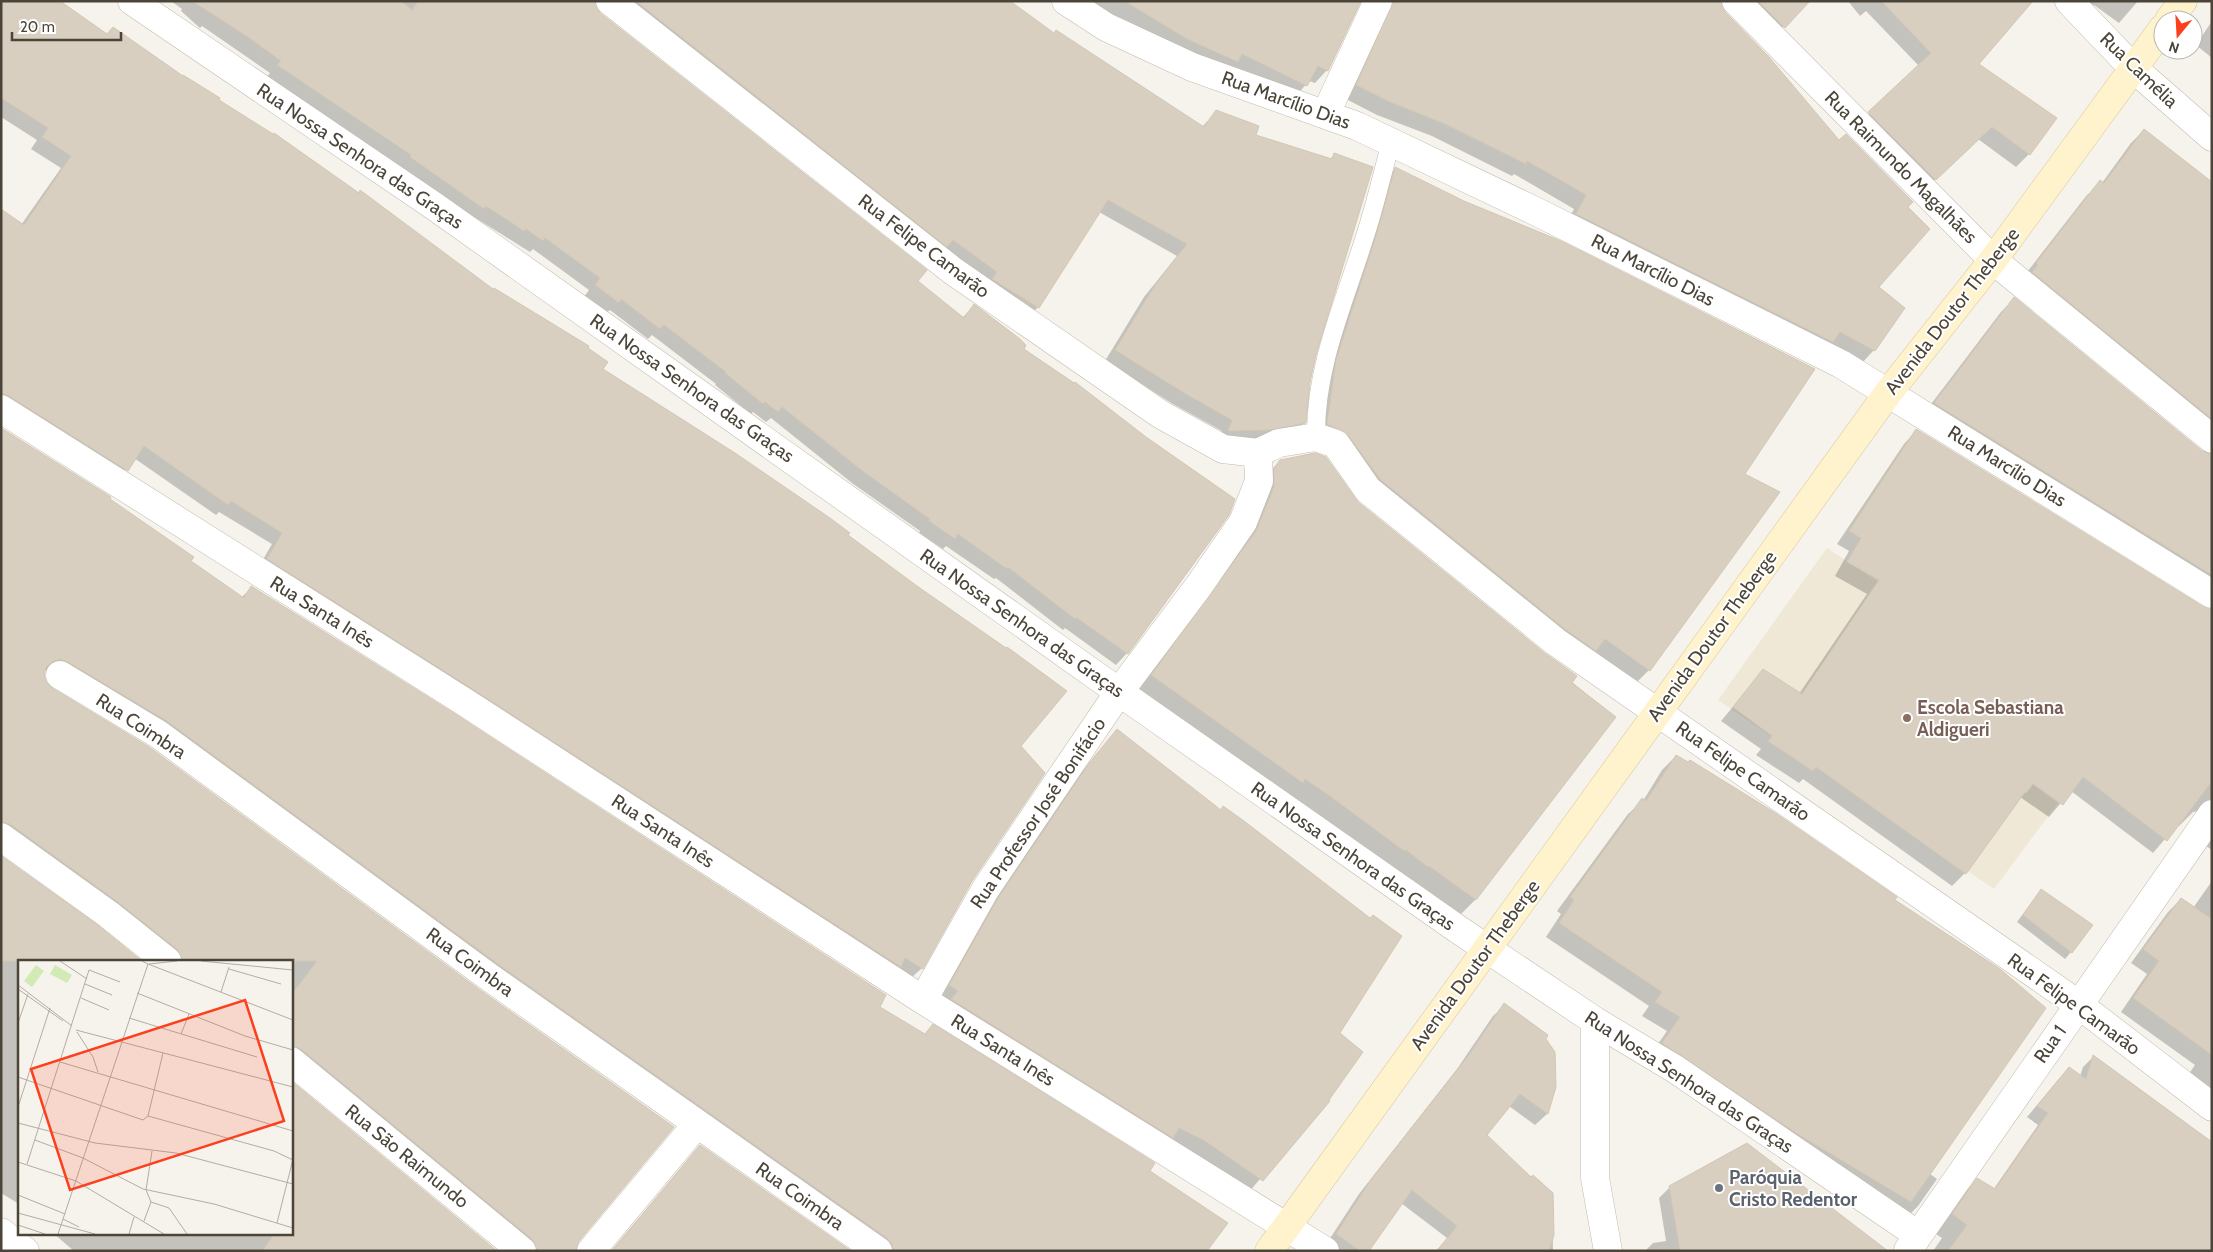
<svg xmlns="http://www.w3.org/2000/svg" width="2213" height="1252" viewBox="0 0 2213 1252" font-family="Cabin,sans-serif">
  <rect width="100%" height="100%" fill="#f6f3ec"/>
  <path fill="#efe8d6" d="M1827,548L1903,598L2031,783L2058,803L1994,889L1718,700Z"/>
  <path fill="#0003" d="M1,1L107,35L217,101L358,193L360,191L493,291L586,349L602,369L847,536L1020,746L971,881L922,968L910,979L257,570L272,544L219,512L216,515L134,458L116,481L1,409V211L21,225L61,168L31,149L37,140L1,117Z
    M171,1H594L599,14L916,281L962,318L974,306L1022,349L1228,514L1127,653L1116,665L1065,628L1063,630L996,578L994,579L946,546L943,549L919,533L920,531L852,483L771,418L766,422L753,412L751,414L715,385L716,384L652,335L648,339L610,310L606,313L584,297L589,290L533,249L530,252L474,217L472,220L400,168L401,167L267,77L270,73L202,26L200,28L181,11L182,9Z
    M610,1H1008L1054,34L1202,127L1216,112L1255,135L1329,160L1335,154L1315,355L1309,382L1305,422L1293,434L1258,441H1218L1222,431L1173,404L1105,361L1144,297L1177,256L1099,212L1038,307L1027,319Z
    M1082,1H1359L1327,70L1315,83L1309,81L1294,98L1174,52L1105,10Z
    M1374,1H1720L1724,13L1839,141L1906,208L1877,287L1874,350L1862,363L1564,227L1574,209L1514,174L1512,176L1432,136L1377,115L1344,98Z
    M1732,1H1808L1771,40Z
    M1848,1H2032L1977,65L2055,118L2029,154L2016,167L1978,139L1922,192L1857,126L1919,66L1866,11L1860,16Z
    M2067,1H2138L2119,23L2094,5L2082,17Z
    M2212,21V58L2196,45Z
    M2144,130L2212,183V444L2024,276L2087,195L2102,183L2131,143Z
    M1396,168L1743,475L1649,670L1636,683L1582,663L1315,437L1324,374L1383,181Z
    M2014,299L2201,452L2212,455V598L1922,416L2001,312Z
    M1,429L109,500L189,561L241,598L252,587L878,1007L924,1035L933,1026L1148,1171L1207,1251H877L48,670L44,671L46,684L51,689L149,748L578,1240L575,1251H521L291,1061V961H166L1,837Z
    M1916,431L2203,608L2212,611V819L2200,811L2193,812L2179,826L2177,825L2153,853L2071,791L2049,817L2020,797L1965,873L1952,886L1803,779L1799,783L1756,755L1761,749L1721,721L1763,671L1799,694L1867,594L1835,576L1849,551L1837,544L1904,444Z
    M1280,461L1357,503L1614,717L1475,900L1460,915L1413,880L1411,882L1388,866L1311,809L1290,795L1287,798L1136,692L1264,477Z
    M1117,731L1339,1033L1327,1100L1249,1192L938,998L986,912L1078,776Z
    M1676,756L1894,900L1930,1174L1937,1179L1918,1206L1904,1220L1649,1057L1667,1031L1642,1016L1649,1006L1546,937L1561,914L1557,911L1628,814L1643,801L1662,770Z
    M2212,836V850L2206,846Z
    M1,858L19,961V1204L1,1193Z
    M2212,881V1093L2188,1075L2195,1065L2121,1012L2147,974L2131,963L2168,912L2181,899L2193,908Z
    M2041,890L2071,952L2065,959L2017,922Z
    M1505,1005L1544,1039L1555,1087L1547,1114L1535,1125L1509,1106L1486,1135L1531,1179L1552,1194L1553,1251H1436L1447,1238L1401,1203L1367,1251H1332L1325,1246L1359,1194L1457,1069L1493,1016Z
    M2093,1057L2212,1251H1933L1942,1238L1936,1234L1966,1191L1977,1180L1993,1190L2038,1125L2027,1117L2058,1080L2069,1069L2080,1076L2083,1067Z
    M700,1146L848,1251H611Z
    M1670,1187L1886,1251H1645L1653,1243L1666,1241L1659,1198Z
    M53,1233H291L495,1251H74Z"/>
  <path fill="#d8cfc1" stroke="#d3c7b4" d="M1,1H60L107,34L113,27L183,76V75L220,98L219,100L273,134L274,133L359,193L360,190L493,289L494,288L589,346L588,348L608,362L603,369L735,453L830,518L850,533L848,535L917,586L1006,648L1007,647L1067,691L1021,746L1045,773L972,881L923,969L905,958L901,967L471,688L267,559L282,533L231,501L228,505L144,446L128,471L9,396L1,393V209L24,225L71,156L42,137L48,128L1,98Z
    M192,1H401L412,10L418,1H595L600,13L927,270L918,281L964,318L974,304L1020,339L1026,345L1024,349L1074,383L1075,382L1146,437L1235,499L1229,515L1128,654L1077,618L1075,619L1008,567L1007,569L958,534L955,539L929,521L930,519L864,472L782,407L778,412L765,402L763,404L725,373L726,372L664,325L660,329L621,299L619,303L595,285L600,278L545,238L543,241L526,229L524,231L486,206L484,209L410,157L411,155L277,65L281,61L248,37Z
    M636,1H1010L1054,33L1056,30L1204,127L1216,110L1259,126L1256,135L1332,159L1334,153L1373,167L1316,355L1310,382L1306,423L1270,430L1228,431L1232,420L1184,393L1115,350L1155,285L1187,244L1108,200L1039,308L992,279L997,272L953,240L947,247Z
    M1124,1H1361L1328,71L1318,66L1307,86L1242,54L1238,62L1187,39Z
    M1393,1H1721L1725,12L1769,57L1839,140L1846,134L1913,202L1908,207L1930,229L1879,287L1905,308L1875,351L1840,332L1833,342L1576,214L1586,195L1527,161L1526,164L1445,124L1390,102L1356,85Z
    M1758,1H1810L1785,28Z
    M1881,1H2033L1979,64L2057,118L2030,155L1992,127L1936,180L1868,112L1931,53Z
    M2144,129L2212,182V419L2032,272L2038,265L2036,263L2100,180L2104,183Z
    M1395,167L1464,201L1561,241L1815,369L1745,474L1780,492L1650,671L1605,639L1596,651L1565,629L1380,479L1348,435L1327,424L1336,360L1377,233Z
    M2014,297L2202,451L2212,454V575L1934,403Z
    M1,428L111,497L110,499L194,557L191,561L244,598L251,586L455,714L886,995L880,1007L925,1034L933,1024L1155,1163L1150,1171L1228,1223L1207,1251H893L892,1244L887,1238L498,964L167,721L68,662L60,659L52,662L46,667L44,675L47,683L52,688L149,747L480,990L674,1127L579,1241L576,1251H537L532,1239L301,1049L291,1046V995L317,961H182L177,949L118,902L10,824L1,822Z
    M1916,429L2204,607L2212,610V781L2167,841L2083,777L2063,805L2033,784L2026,793L2025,792L1966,874L1816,767L1813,771L1768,741L1772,736L1733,707L1763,669L1802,694L1879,580L1847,562L1861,538L1849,531Z
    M1315,453L1326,457L1358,502L1546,654L1577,676L1572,683L1616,717L1476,900L1429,866L1428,867L1406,850L1404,851L1327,794L1305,779L1303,783L1151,675L1256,531L1274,487V469L1280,460Z
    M1117,729L1221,810L1223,806L1244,821L1370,918L1373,915L1402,936L1340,1033L1363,1052L1329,1100L1330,1101L1263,1181L1205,1141L1179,1128L1173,1138L951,999L958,991L949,985L998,898L1090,762Z
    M1676,755L1688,762L1690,760L1777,814L1897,897L1895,900L2000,969L2046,1008L1911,1202L1796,1133L1662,1043L1680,1017L1655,1002L1662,992L1559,923L1574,900L1570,897L1642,798L1646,801Z
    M1,856L99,926L142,961H1Z
    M2041,889L2093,925L2072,953L2023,915Z
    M2181,898L2212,919V1055L2133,998L2159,961L2143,949Z
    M1504,1003L1548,1035L1546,1039L1555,1052L1556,1087L1548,1114L1520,1094L1487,1135L1531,1177L1533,1175L1553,1193L1554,1235L1549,1251H1437L1457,1226L1412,1190L1369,1251H1360L1336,1234L1370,1181L1468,1056Z
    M2093,1055L2212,1142V1251H1948L1967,1225L1952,1214L1977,1178L1995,1189L2048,1113L2037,1106L2069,1067L2086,1079Z
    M291,1081L497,1251H262L275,1233H291Z
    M1747,1143L1888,1251H1680L1669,1186Z
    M700,1145L851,1251H612Z"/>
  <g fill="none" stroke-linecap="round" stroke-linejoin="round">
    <defs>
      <path id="service" d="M1316,437C1315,364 1346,299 1367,230C1376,201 1383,171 1391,142"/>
      <path id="minor" d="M132,1L434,206L1119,692L1459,930L1595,1021L1675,1069L1918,1235
        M610,1L953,271L1160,414L1223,449L1258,453
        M1066,1L1106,27L1192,67L1357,126L1533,210L1841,364L2212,594
        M1736,1L1993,260L2212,439
        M2069,1L2133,68L2212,137
        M1326,113L1378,1
        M1,409L463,701L923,1000L1325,1251
        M60,675L158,734L489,977L878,1251
        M1,837L108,914L167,961
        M923,1000L985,890L1022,835L1119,692L1198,587L1243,522L1259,481L1258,453L1279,443L1316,437L1336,444L1368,490L1556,642L2078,1004L2212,1107
        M1595,1021V1178L1608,1251
        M291,1061L522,1251
        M1,1232L25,1251
        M1908,1250L2212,814
        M591,1251L697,1124"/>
      <path id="secondary" d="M2169,20L2183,1
        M1269,1251L1888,393L1993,260L2163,28"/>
    </defs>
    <use href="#service" stroke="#c2bbae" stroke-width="19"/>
    <use href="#minor" stroke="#c2bbae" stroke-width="29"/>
    <use href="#secondary" stroke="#d6c79b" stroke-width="29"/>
    <use href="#service" stroke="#fff" stroke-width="18"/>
    <use href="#minor" stroke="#fff" stroke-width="28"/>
    <use href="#secondary" stroke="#fff3cd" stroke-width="28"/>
  </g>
  <circle fill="#8d6e63" stroke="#fff" stroke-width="2" cx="1907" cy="718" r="5"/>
  <circle fill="#6b7280" stroke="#fff" stroke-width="2" cx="1719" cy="1188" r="5"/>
  <g text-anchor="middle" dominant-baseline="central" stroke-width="4" stroke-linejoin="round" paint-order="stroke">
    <g font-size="19" fill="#4b4439" stroke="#fff">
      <text transform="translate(2139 70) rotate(44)">Rua Camélia</text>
      <text transform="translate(1286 100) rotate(20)">Rua Marcílio Dias</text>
      <text transform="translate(360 156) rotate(34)">Rua Nossa Senhora das Graças</text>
      <text transform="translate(1901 167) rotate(45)">Rua Raimundo Magalhães</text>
      <text transform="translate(924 246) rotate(37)">Rua Felipe Camarão</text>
      <text transform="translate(1653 270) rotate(27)">Rua Marcílio Dias</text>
      <text transform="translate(1952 311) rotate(-52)">Avenida Doutor Theberge</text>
      <text transform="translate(692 388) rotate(35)">Rua Nossa Senhora das Graças</text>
      <text transform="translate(2007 466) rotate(32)">Rua Marcílio Dias</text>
      <text transform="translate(322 612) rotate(32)">Rua Santa Inês</text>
      <text transform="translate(1022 623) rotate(35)">Rua Nossa Senhora das Graças</text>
      <text transform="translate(1712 636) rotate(-54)">Avenida Doutor Theberge</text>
      <text transform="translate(141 726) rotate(33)">Rua Coimbra</text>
      <text transform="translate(1743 771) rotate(35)">Rua Felipe Camarão</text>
      <text transform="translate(1038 813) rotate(-56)">Rua Professor José Bonifácio</text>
      <text transform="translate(663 831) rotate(33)">Rua Santa Inês</text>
      <text transform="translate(1353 856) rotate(35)">Rua Nossa Senhora das Graças</text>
      <text transform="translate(470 962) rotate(36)">Rua Coimbra</text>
      <text transform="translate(1475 965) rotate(-54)">Avenida Doutor Theberge</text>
      <text transform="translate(2074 1004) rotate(36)">Rua Felipe Camarão</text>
      <text transform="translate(2050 1044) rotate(-55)">Rua 1</text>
      <text transform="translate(1003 1050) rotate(32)">Rua Santa Inês</text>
      <text transform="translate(1689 1082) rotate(33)">Rua Nossa Senhora das Graças</text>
      <text transform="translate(407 1156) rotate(39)">Rua São Raimundo</text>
      <text transform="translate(800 1196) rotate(35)">Rua Coimbra</text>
    </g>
    <g font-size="19" font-weight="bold" fill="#785e54" stroke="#fff" text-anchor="start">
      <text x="1917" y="707">Escola Sebastiana<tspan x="1917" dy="22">Aldigueri</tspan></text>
    </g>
    <g font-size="19" font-weight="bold" fill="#5b616d" stroke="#fff" text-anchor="start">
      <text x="1729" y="1177">Paróquia<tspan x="1729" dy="22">Cristo Redentor</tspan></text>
    </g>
  </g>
  <g transform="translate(18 960)">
    <rect width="275" height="275" fill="#f6f3ec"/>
    <path d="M18,5L26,11L14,27L6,21ZM37,5L54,15L49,23L32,14Z" fill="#d2eab5"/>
    <path fill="none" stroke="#b2ada4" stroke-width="1" d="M42,1L69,19M183,1L275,10M130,4L275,60M131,4L159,1M211,9L263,24M67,24L94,35M0,25L54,66M0,29L45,61M203,32L211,7M119,33L227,76L275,90M63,38L91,50M111,58L239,97M0,63L10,34M58,70L275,127M59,72L75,97L80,112M163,74L171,54M42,102L275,171M0,117L125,160L130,156L145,93M0,147L32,48M130,156L256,191L275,200M0,163L77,183L158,193L275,224M17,180L65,198L125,229L196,244L275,268M0,202L58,221L146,274M9,204L71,10L102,22M0,235L47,254M133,242L151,248L169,274M0,253L77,274M45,259L61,267M126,261L133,242L128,230L134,191M259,263L275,199M0,265L27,274M40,274L130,4L124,1M111,274L116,257"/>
    <path fill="#fc3f1d" fill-opacity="0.15" stroke="#fc3f1d" stroke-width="2.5" d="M227,40L266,161L52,230L13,109Z"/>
    <rect width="275" height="275" fill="none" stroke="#4b4439" stroke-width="2.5"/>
  </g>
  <rect width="2213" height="1252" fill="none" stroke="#4b4439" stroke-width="5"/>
  <g transform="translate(2178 35) rotate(198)"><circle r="24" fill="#ffffff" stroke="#b7b4b0"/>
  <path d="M0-4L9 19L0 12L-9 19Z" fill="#fc3f1d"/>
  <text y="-8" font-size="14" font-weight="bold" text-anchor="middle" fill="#4b4439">N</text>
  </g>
  <path d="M12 32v8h109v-8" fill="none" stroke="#4b4439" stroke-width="2.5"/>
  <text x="20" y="32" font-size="15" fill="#4b4439" stroke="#ffffff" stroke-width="4" paint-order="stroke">20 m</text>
</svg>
